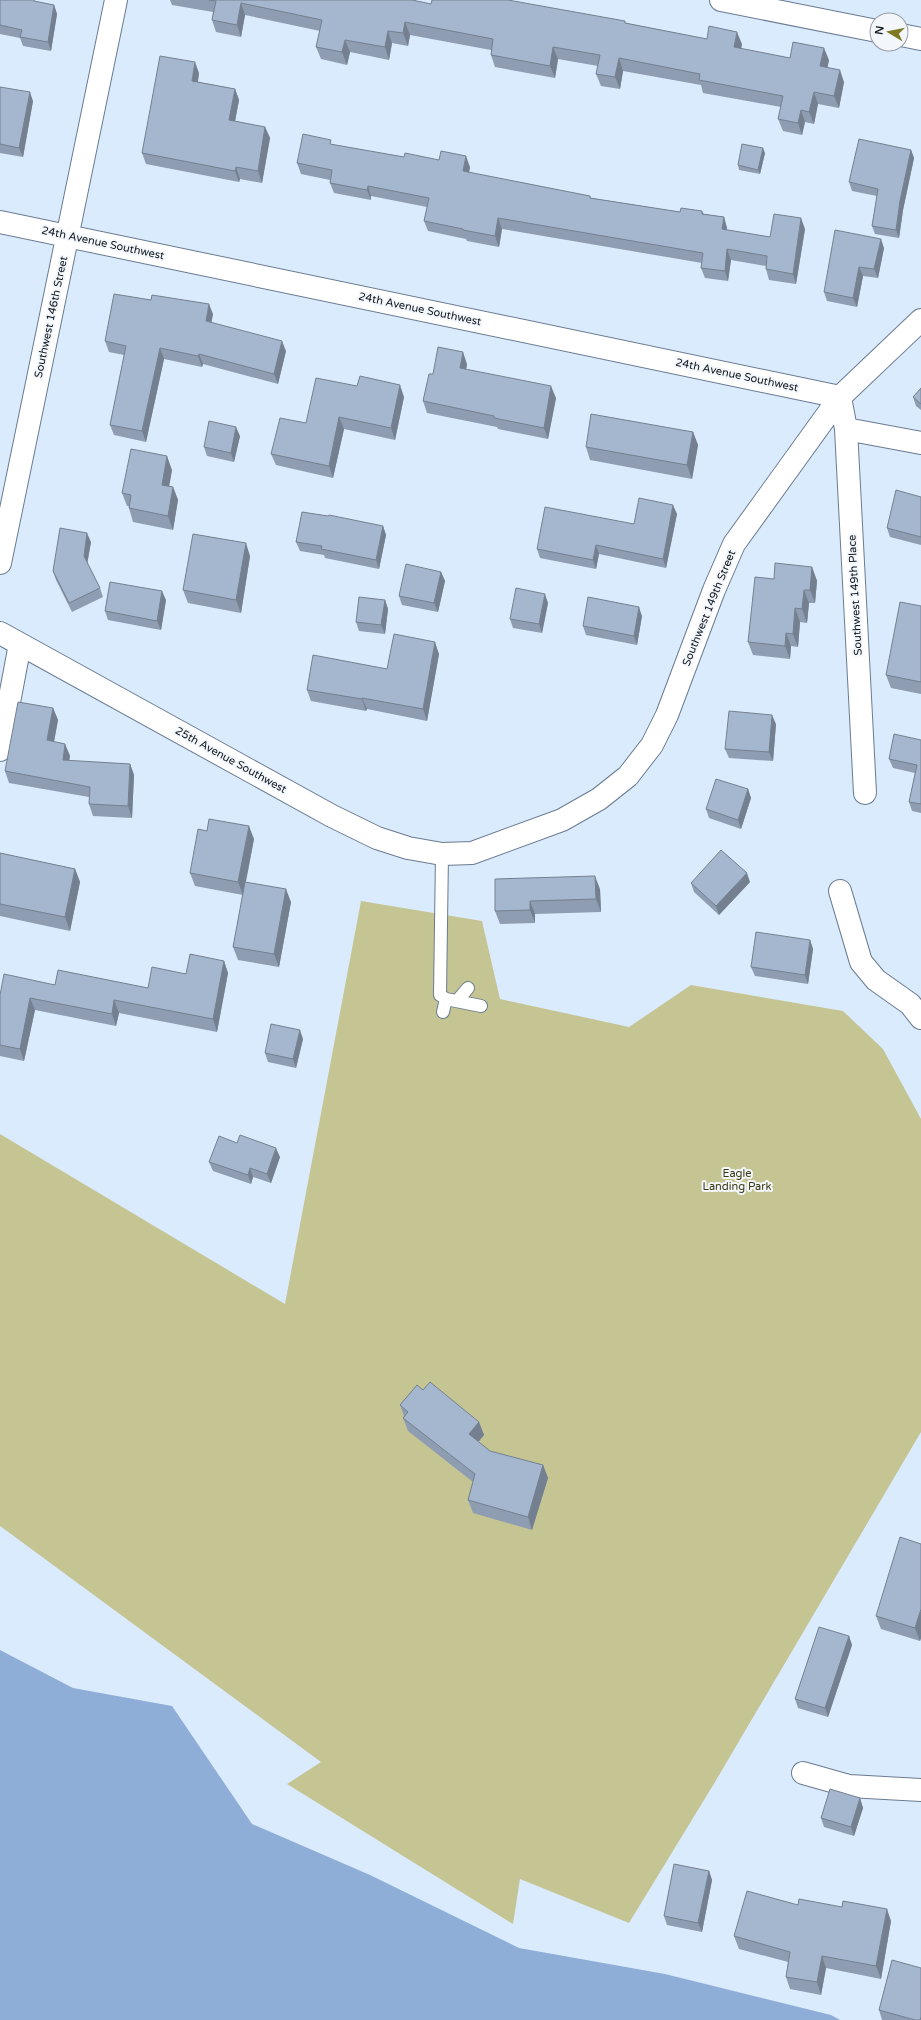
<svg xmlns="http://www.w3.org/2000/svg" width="921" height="2020" viewBox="0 0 921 2020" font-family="'Varela Round',sans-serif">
  <rect width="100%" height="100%" fill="#dbebfe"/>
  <path fill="#c5c594" d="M361,901L482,921L500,999L629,1027L691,985L843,1011L883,1049L921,1119V1432L715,1782L629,1923L520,1879L513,1924L287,1784L321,1762L0,1526V1134L285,1304Z"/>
  <path fill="#8faed7" d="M0,1650L73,1688L172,1706L252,1824L370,1875L519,1948L665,1974L831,2015L840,2020H0Z"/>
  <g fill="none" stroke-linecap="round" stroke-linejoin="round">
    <defs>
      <path id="lane" d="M442,854L440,995L446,999L481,1006
        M457,1001L468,988
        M443,1012L446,999"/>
      <path id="street" d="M721,0L877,31
        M901,35L921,39
        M0,222L840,397L846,429L865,793
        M846,429L921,443
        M0,563L116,0
        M0,633L332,816L377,838L408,848L442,854L472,853L562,820L599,799L628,776L652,745L667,715L714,590L734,544L840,397L921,320
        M0,750L20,644
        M840,891L861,962L876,980L910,1004L921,1018
        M803,1773L849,1786L921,1790"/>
    </defs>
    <use href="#lane" stroke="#6a7b90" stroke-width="14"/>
    <use href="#street" stroke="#6a7b90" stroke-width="24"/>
    <use href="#lane" stroke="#fff" stroke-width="12"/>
    <use href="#street" stroke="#fff" stroke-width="22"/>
  </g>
  <path fill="#8e9db1" d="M0,0L38,2L54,5L57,14L51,51L23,46L20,38L0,34Z
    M170,0H412L431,4L626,23L707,39L742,44L741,49L790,58L829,60L827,68L844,82L839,108L818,104L814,124L805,122L802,135L783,131L778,119L781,107L703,93L701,85L623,71L620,89L601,86L596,74L598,66L558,59L555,78L495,67L491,55V50L410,35L408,46L392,43L389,60L350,52L347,65L321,59L316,47L320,31L245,15L241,37L216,32L212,20L213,12L172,5Z
    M199,73L198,82L235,89L239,100L235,121L265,127L270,138L262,183L240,179L239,182L146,164L142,153Z
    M0,87L33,101L23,157L0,153Z
    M333,145L404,157L470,167L469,173L590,196L591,198L680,212L702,211L704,214L724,217L727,228V230L770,237L805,229L796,284L769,280L766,269V266L731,260L728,281L705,278L701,268L702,263L502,229L499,247L467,241L466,239L428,231L424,221L427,207L371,196V200L334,193L330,183V180L301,174L297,163Z
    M911,150L914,158L903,210L899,238L875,234L872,226L877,196L852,191L849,182Z
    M765,153L760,174L739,170L738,165Z
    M884,248L878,278L863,276L857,307L827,301L824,292Z
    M213,314L211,322L286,351L278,384L203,364L202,367L164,359L146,442L114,435L110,425L124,355L109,352L105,341Z
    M467,364L466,370L556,398L548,439L498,429L497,427L427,413L423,401L433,374Z
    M921,388V410L916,406L913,397Z
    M404,397L395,440L344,429L333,478L276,465L271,454L306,423Z
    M693,432L698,445L692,479L590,460L586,447Z
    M240,436L234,462L207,456L204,447Z
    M172,470L169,486L173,487L178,500L173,530L133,522L129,508V506H127L122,493Z
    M921,497V545L890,537L887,528Z
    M677,514L666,568L599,554L596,569L540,558L537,549L634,524Z
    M383,526L386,535L379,569L325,558L324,555L300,551L296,542Z
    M91,542L87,563L100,588L103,597L72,612L56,580L53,571Z
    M250,556L241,613L188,603L183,590Z
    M812,567L817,581L815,603H809L807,623L800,622L798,647L791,646L790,659L753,655L748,642L774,579Z
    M441,572L445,581L438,612L402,605L399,596Z
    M166,600L161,630L108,620L105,611Z
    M385,600L388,609L385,634L359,631L356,622Z
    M548,603L542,633L513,628L510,619Z
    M921,606V694L891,688L886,675Z
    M642,616L637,645L586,635L583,626Z
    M439,654L427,721L367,709L366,711L311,701L307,690L387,669Z
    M53,708L58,720L54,742L65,744L70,756L69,761L130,764L134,775L132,818L93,816L89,804V797L9,783L5,771Z
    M776,724L773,761L729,758L725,749Z
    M921,740V813L912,811L909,802L915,773L893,768L889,759Z
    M748,789L751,798L741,829L709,818L706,809Z
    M254,839L246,882L291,902L279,967L238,960L233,947L243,895L195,886L190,873Z
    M0,853L75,869L80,882L70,931L0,916Z
    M495,879L600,889L601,912L535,914V923L500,924L495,911Z
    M750,882L719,915L694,892L691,883Z
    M810,940L813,949L808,984L755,976L751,967Z
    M224,961L228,973L217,1032L119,1013L116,1026L35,1010L24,1061L0,1056V995L55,985L148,988L186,974Z
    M303,1039L296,1068L268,1062L265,1053Z
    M237,1143L280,1157L271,1183L253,1177L251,1184L213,1171L209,1162Z
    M423,1390L479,1422L484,1435L478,1442L490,1451L543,1465L548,1478L532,1530L473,1513L468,1500L473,1482L408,1431L403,1418L404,1416L400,1405Z
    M921,1544V1638L920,1641L881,1629L876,1616Z
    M849,1636L852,1645L828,1717L798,1708L795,1699Z
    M860,1798L863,1808L854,1836L824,1827L821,1818Z
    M709,1871L712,1880L702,1932L667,1925L664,1916Z
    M798,1905L891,1921L881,1979L826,1968L821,1995L790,1989L786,1977L788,1962L739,1949L734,1936Z
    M921,1968V2020H882L879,2010Z"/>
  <path fill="#748090" d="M241,3L245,15L241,37L237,25Z
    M54,5L57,14L51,51L48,42Z
    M405,22L410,35L408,46L403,33Z
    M388,31L392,43L389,60L385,47Z
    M737,32L742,44L739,60L734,47Z
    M345,40L350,52L347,65L342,52Z
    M553,47L558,59L555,78L550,66Z
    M824,48L829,60L825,79L820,66Z
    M619,58L623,71L620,89L615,77Z
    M195,62L199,73L196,93L192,81Z
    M840,70L844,82L839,108L834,96Z
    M235,89L239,100L233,132L229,120Z
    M30,92L33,101L23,157L19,148Z
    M814,92L818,104L814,124L809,112Z
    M801,110L805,122L802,135L798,123Z
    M265,127L270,138L262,183L258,171Z
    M763,148L765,153L760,174L758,170Z
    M911,150L914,158L903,210L899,238L896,230L900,201Z
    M466,156L470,167L467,182L463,171Z
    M236,167L240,179L239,182L235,171Z
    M368,186L371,196V200L367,190Z
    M724,217L727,228L726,240L722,229Z
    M498,218L502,229L499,247L495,236Z
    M801,218L805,229L796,284L793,274Z
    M881,239L884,248L878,278L874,269Z
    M727,249L731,260L728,281L725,271Z
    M859,267L863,276L857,307L853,298Z
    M209,304L213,314L210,331L206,321Z
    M282,341L286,351L278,384L274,374Z
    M160,348L164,359L146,442L142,431Z
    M463,352L467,364L464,380L460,368Z
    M199,354L203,364L202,367L198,356Z
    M400,385L404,397L395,440L391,428Z
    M551,386L556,398L548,439L544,428Z
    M339,417L344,429L333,478L329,466Z
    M236,427L240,436L234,462L231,453Z
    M693,432L698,445L692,479L687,465Z
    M167,456L172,470L167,498L162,485Z
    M173,487L178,500L173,530L168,516Z
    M673,505L677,514L666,568L663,559Z
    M383,526L386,535L379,569L376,560Z
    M87,533L91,542L87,565L84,556Z
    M246,543L250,556L241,613L236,600Z
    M596,545L599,554L596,569L593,560Z
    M812,567L817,581L815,603L810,590Z
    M441,572L445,581L438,612L434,603Z
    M804,590L809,603L807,623L802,609Z
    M162,591L166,600L161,630L157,621Z
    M545,594L548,603L542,633L539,624Z
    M385,600L388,609L385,634L381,625Z
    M639,607L642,616L637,645L634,636Z
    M795,608L800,622L798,647L793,634Z
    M786,633L791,646L790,659L785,646Z
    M435,642L439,654L427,721L423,709Z
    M362,698L367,709L366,711L362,699Z
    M53,708L58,720L52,752L47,740Z
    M772,715L776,724L773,761L769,752Z
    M65,744L70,756L67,772L63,760Z
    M130,764L134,775L132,818L128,806Z
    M748,789L751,798L741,829L738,820Z
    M249,826L254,839L243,895L238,882Z
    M75,869L80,882L70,931L65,917Z
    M747,873L750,882L719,915L716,906Z
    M595,876L600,889L601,912L596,899Z
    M286,889L291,902L279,967L274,954Z
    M530,901L535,914V923L530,910Z
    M810,940L813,949L808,984L805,975Z
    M224,961L228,973L217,1032L213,1019Z
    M30,998L35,1010L24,1061L20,1049Z
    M114,1000L119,1013L116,1026L112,1014Z
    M300,1030L303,1039L296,1068L293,1059Z
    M276,1148L280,1157L271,1183L267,1174Z
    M250,1168L253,1177L251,1184L248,1175Z
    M479,1422L484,1435L474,1447L469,1434Z
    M543,1465L548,1478L532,1530L528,1517Z
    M921,1609V1638L920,1641L915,1628Z
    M849,1636L852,1645L828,1717L825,1708Z
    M860,1798L863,1808L854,1836L851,1827Z
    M709,1871L712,1880L702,1932L698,1923Z
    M887,1909L891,1921L881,1979L876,1966Z
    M822,1956L826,1968L821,1995L817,1982Z"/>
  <path fill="#a5b7ce" stroke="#748090" d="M0,0H34V1L54,5L48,42L20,37L22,30L0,25Z
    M209,0H412L431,4L432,0H508L625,21V23L707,39L709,26L737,32L734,47L790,58L793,42L824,48L820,66L840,70L834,96L814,92L809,112L801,110L798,123L778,119L783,96L699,80L700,74L619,58L615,77L596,74L600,55L553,47L550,66L491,55L493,39L405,22L403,33L388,31L385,47L345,40L342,52L316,47L322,20L241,3L237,25L212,20L216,1Z
    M160,56L195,62L192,81L235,89L229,120L265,127L258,171L236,167L235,171L142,153Z
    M0,87L30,92L19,148L0,144Z
    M303,134L331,140L330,144L404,157L405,153L439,160L441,151L466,156L463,171L590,196V198L680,212L681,208L702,211V214L724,217L722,229L770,237L774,214L801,218L793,274L766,269L767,256L727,249L725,271L701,268L703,253L498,218L495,236L463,230V229L424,221L429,198L368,186L367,190L330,183L332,170L297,163Z
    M859,139L911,150L900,201L896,230L872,226L878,189L849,182Z
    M742,144L763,148L758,170L738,165Z
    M835,230L881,239L874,269L859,267L853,298L824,292Z
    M114,294L151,300L152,295L209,304L206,321L282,341L274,374L199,354L198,356L160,348L142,431L110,425L126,346L105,341Z
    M438,347L463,352L460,368L551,386L544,428L494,418V416L423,401L429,374H433Z
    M360,376L400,385L391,428L339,417L329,466L271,454L280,418L306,423L316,378L357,386Z
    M921,388V404L913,397Z
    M591,414L693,432L687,465L586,447Z
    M209,421L236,427L231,453L204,447Z
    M131,449L167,456L162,485L173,487L168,516L129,508L131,495L122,493Z
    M896,490L921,497V537L887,528Z
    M639,498L673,505L663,559L596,545L593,560L537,549L545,507L634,524Z
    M302,512L328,516L329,515L383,526L376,560L321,549L322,546L296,542Z
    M60,528L87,533L84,556L100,588L69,603L53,571Z
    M193,534L246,543L236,600L183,590Z
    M775,563L812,567L810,590H804L802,609L795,608L793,634L786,633L785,646L748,642L755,577L774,579Z
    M406,564L441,572L434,603L399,596Z
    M110,582L162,591L157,621L105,611Z
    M516,588L545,594L539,624L510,619Z
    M359,597L385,600L381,625L356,622Z
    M588,597L639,607L634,636L583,626Z
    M900,602L921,606V682L886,675Z
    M394,634L435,642L423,709L362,698V699L307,690L313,655L387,669Z
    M18,702L53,708L47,740L65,744L63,760L130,764L128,806L89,804L90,787L5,771Z
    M729,711L772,715L769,752L725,749Z
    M894,734L921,740V804L909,802L917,765L889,759Z
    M716,779L748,789L738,820L706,809Z
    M209,819L249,826L238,882L190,873L198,829L207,831Z
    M721,850L747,873L716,906L691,883Z
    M0,853L75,869L65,917L0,904Z
    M595,876L596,899L530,901V910L495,911V879Z
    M245,882L286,889L274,954L233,947Z
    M756,932L810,940L805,975L751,967Z
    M190,954L224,961L213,1019L114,1000L112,1014L30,998L20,1049L0,1045V995L4,974L55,985L58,970L148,988L152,967L186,974Z
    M271,1024L300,1030L293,1059L265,1053Z
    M240,1135L276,1148L267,1174L250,1168L248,1175L209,1162L219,1136L237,1143Z
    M430,1382L479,1422L469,1434L490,1451L543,1465L528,1517L468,1500L475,1474L403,1418L408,1412L400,1405L417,1385L423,1390Z
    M900,1537L921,1544V1609L915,1628L876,1616Z
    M819,1627L849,1636L825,1708L795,1699Z
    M830,1789L860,1798L851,1827L821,1818Z
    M674,1864L709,1871L698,1923L664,1916Z
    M747,1891L798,1905L799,1899L842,1907L843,1901L887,1909L876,1966L822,1956L817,1982L786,1977L790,1952L734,1936Z
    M892,1960L921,1968V2017L920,2020H915L879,2010Z"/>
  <g text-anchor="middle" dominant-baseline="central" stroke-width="4" stroke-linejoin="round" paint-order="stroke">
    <g font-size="11" fill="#0f151d" stroke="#f3f7fb">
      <text transform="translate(103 243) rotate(12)">24th Avenue Southwest</text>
      <text transform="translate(420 309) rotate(12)">24th Avenue Southwest</text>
      <text transform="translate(51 317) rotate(-78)">Southwest 146th Street</text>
      <text transform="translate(737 375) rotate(12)">24th Avenue Southwest</text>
      <text transform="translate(855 595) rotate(-93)">Southwest 149th Place</text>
      <text transform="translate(709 608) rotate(-68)">Southwest 149th Street</text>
      <text transform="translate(231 760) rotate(29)">25th Avenue Southwest</text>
    </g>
    <g font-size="11" fill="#393810" stroke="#f3f7fb">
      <text x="737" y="1173">Eagle<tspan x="737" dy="13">Landing Park</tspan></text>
    </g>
  </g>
  <g transform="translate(889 32) rotate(280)"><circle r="19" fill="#f3f7fb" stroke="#989da2"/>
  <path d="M0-3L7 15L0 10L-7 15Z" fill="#7d7a21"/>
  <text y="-6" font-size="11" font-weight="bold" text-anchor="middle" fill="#0f151d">N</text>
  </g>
</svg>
